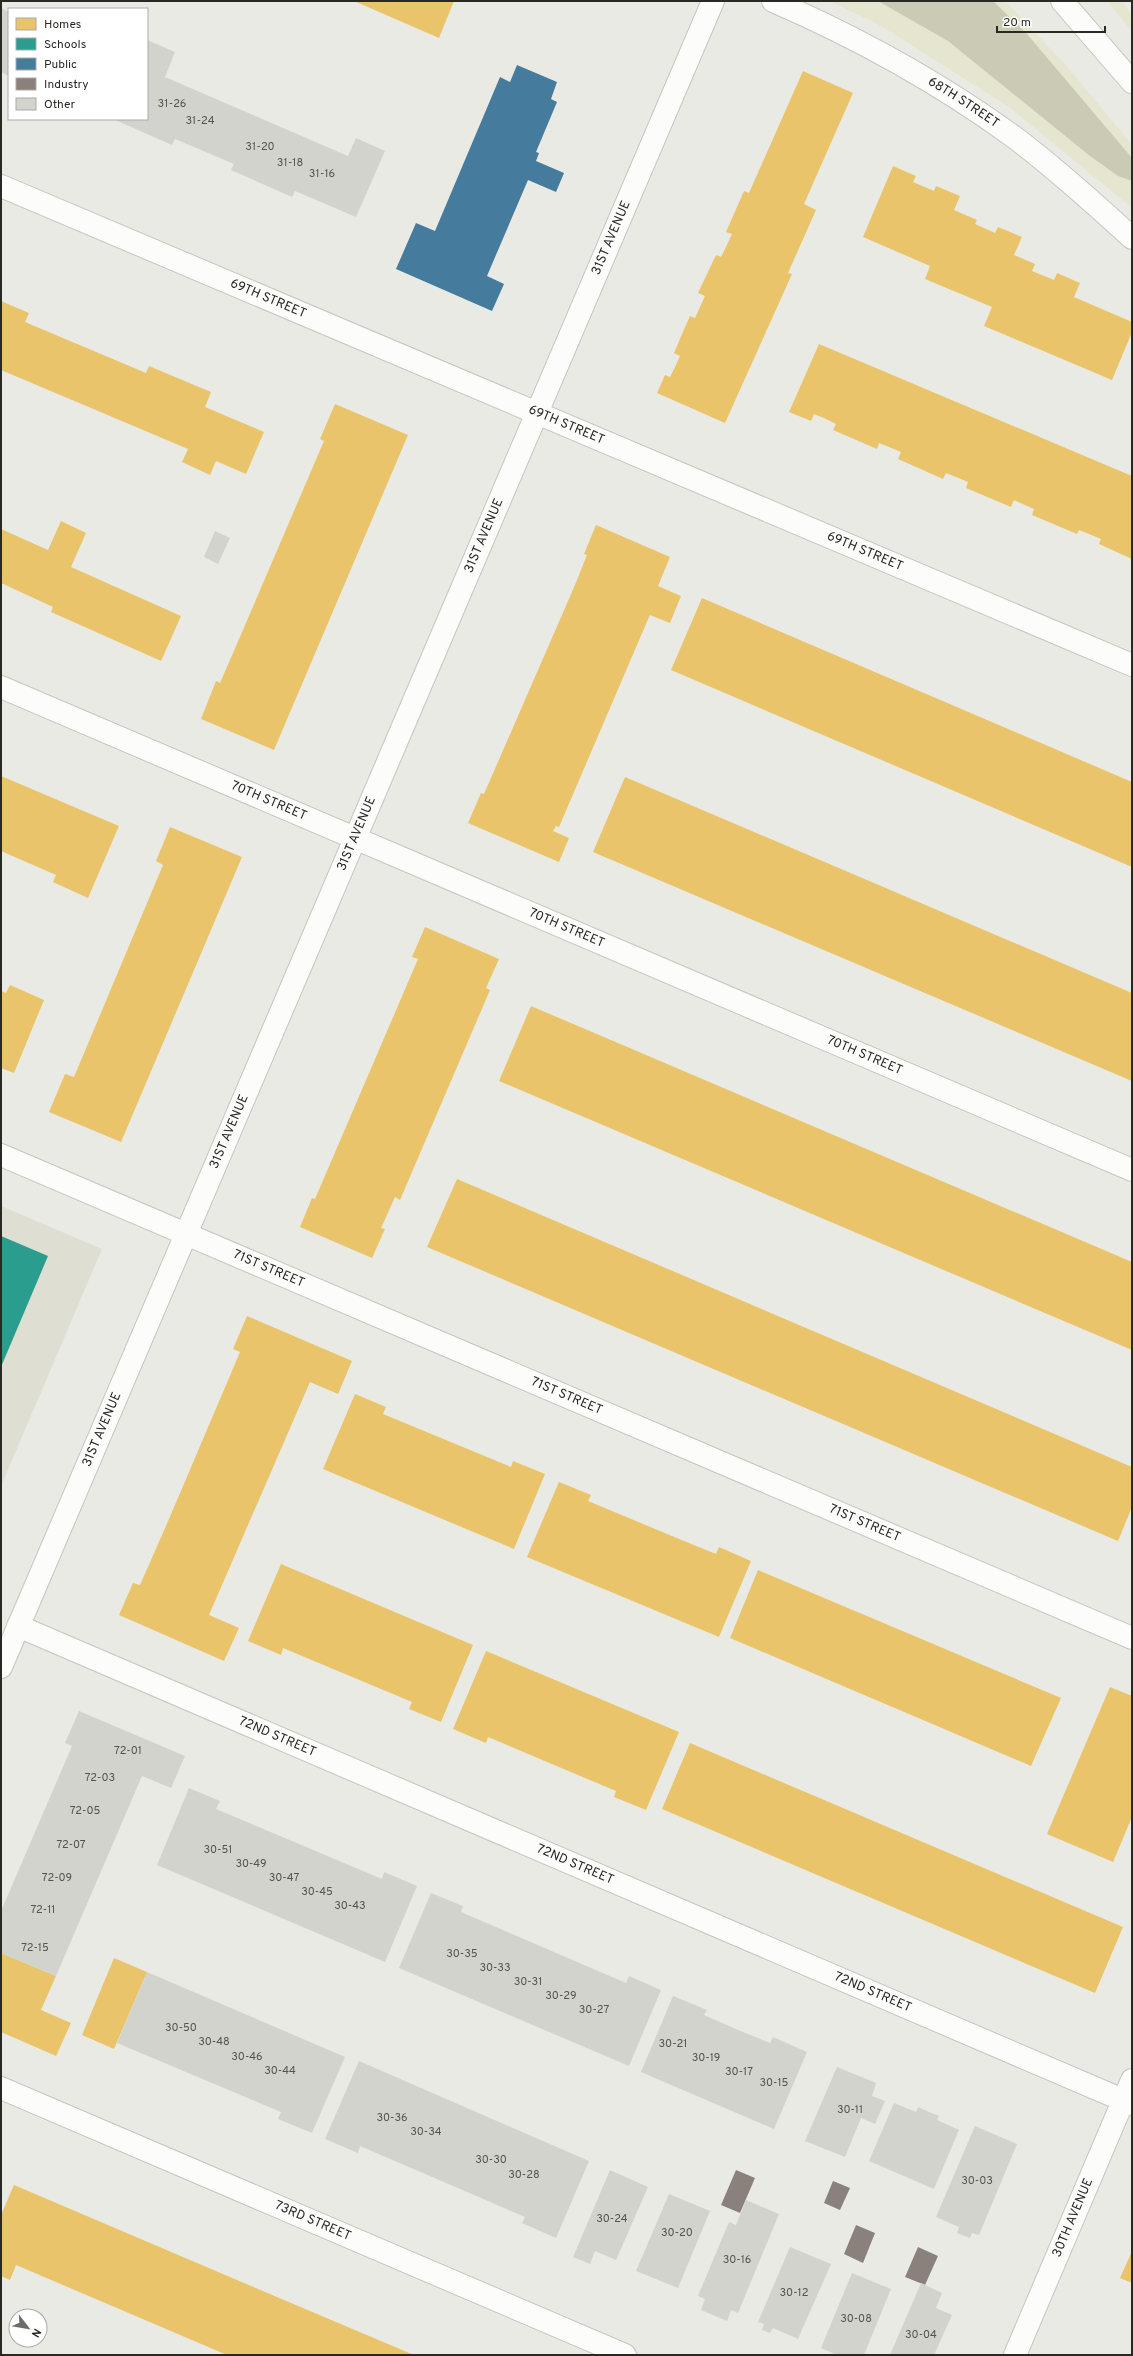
<svg xmlns="http://www.w3.org/2000/svg" width="1133" height="2356" viewBox="0 0 1133 2356" font-family="Overpass,sans-serif">
  <rect width="100%" height="100%" fill="#eaeae4"/>
  <path fill="#deded2" d="M1,1206L102,1249L1,1486Z"/>
  <path fill="#e6e5d0" d="M830,1H1005L1066,65L1132,145V208L1009,107L881,26Z
    M1107,1H1122L1132,15V31Z"/>
  <path fill="#cbcbb5" d="M878,1H993L1027,34L1132,158V181L1118,176L1090,156L948,41Z"/>
  <path fill="#e9c46a" d="M354,1H454L439,38Z
    M803,71L853,93L804,204L816,210L788,273L792,274L725,423L657,393L665,375L670,377L675,367L680,356L674,353L682,334L690,316L695,318L705,296L698,293L716,255L721,257L727,245L732,234L726,232L744,191L749,193Z
    M893,166L916,176L913,182L934,191L936,186L960,196L954,210L977,220L975,224L995,233L998,227L1022,237L1014,255L1035,264L1032,271L1054,280L1057,273L1080,283L1074,297L1132,322V332L1112,380L984,326L992,307L925,279L930,266L863,237Z
    M1,301L29,313L25,322L146,373L149,366L211,392L205,407L264,432L246,474L216,461L210,475L182,462L188,449L1,370Z
    M819,344L1132,476V559L1099,544L1101,539L1079,530L1077,534L1032,515L1034,509L1014,500L1011,507L966,488L968,482L956,477L946,473L943,479L898,459L901,452L879,443L877,449L833,430L836,424L826,419L814,414L811,421L789,412Z
    M335,404L408,435L274,750L201,719L216,681L220,683L246,623L324,441L320,439Z
    M61,521L86,533L71,567L181,616L161,661L51,612L53,607L1,583V529L48,550Z
    M596,525L670,557L658,586L681,596L670,623L650,615L649,617L559,827L556,826L553,831L569,838L559,862L468,823L481,793L484,794L575,585L587,555L584,554Z
    M702,598L1132,782V867L671,670Z
    M1,776L119,826L88,898L53,882L56,875L1,851Z
    M625,777L1132,993V1081L593,852Z
    M170,827L242,857L121,1142L49,1112L65,1074L74,1077L163,865L156,861Z
    M425,927L499,959L486,988L490,990L400,1200L395,1197L381,1228L385,1229L372,1258L300,1227L312,1198L315,1199L418,959L412,957Z
    M10,985L44,1000L14,1073L1,1068V991L6,993Z
    M531,1006L1132,1262V1350L499,1081Z
    M457,1179L1132,1467V1507L1118,1541L427,1247Z
    M247,1316L352,1361L338,1394L310,1382L209,1615L239,1628L224,1661L119,1615L133,1583L140,1585L169,1519L240,1352L233,1349Z
    M355,1394L386,1407L383,1414L511,1467L513,1461L545,1474L514,1549L323,1469Z
    M559,1482L591,1495L588,1501L684,1541L716,1554L719,1547L751,1561L719,1637L527,1557Z
    M281,1564L473,1645L441,1722L409,1709L412,1702L283,1648L281,1655L248,1641Z
    M758,1570L1061,1698L1031,1766L730,1638Z
    M486,1651L679,1732L646,1810L614,1797L616,1791L585,1778L488,1737L486,1743L453,1729Z
    M1110,1687L1132,1696V1817L1113,1862L1047,1834Z
    M690,1743L1123,1927L1095,1993L662,1809Z
    M1,1953L56,1976L41,2010L71,2023L56,2056L1,2032Z
    M114,1958L147,1972L114,2049L82,2035Z
    M14,2185L284,2300L414,2355H227L16,2265L10,2280L1,2276V2215Z
    M1132,2251V2283L1120,2278Z"/>
  <path fill="#2a9d8f" d="M1,1236L48,1256L1,1367Z"/>
  <path fill="#457b9d" d="M517,65L557,82L551,99L557,102L536,152L539,153L536,161L564,173L556,192L528,180L487,276L504,284L492,311L396,269L416,223L435,231L500,77L510,82Z"/>
  <path fill="#8a817c" d="M736,2170L755,2178L740,2213L721,2205Z
    M833,2181L850,2188L840,2210L824,2203Z
    M856,2225L875,2233L863,2263L844,2254Z
    M918,2247L938,2256L925,2285L905,2277Z"/>
  <path fill="#d3d3ce" d="M1,8L9,12V76L1,72Z
    M147,40L175,52L165,77L348,156L356,138L385,151L356,217L295,191L292,197L231,170L234,164L175,139L172,145L113,119H147Z
    M215,531L230,538L218,564L204,557Z
    M79,1711L185,1756L171,1788L142,1776L56,1976L1,1953V1911L72,1746L65,1743Z
    M189,1788L220,1801L216,1809L382,1879L384,1872L417,1886L385,1962L157,1865Z
    M431,1893L463,1906L461,1912L626,1983L629,1976L661,1990L629,2066L399,1968Z
    M147,1972L345,2057L312,2133L278,2119L281,2112L117,2043Z
    M673,1996L707,2010L704,2015L738,2030L770,2043L773,2037L807,2052L774,2129L641,2072Z
    M359,2061L589,2161L556,2238L522,2223L525,2217L360,2146L358,2153L325,2139Z
    M837,2067L876,2083L872,2096L885,2101L875,2124L861,2118L845,2157L805,2141Z
    M894,2103L916,2112L918,2107L929,2112L939,2116L937,2120L959,2130L934,2189L869,2161Z
    M975,2126L1017,2144L979,2235L972,2233L970,2238L957,2233L959,2227L936,2217Z
    M610,2170L648,2187L616,2260L595,2251L590,2264L573,2257Z
    M669,2194L710,2211L678,2288L636,2271Z
    M746,2200L779,2214L738,2313L731,2310L727,2321L701,2310L705,2299L698,2296L729,2222L736,2225Z
    M790,2247L831,2264L798,2339L773,2328L770,2333L762,2330L764,2324L758,2322Z
    M852,2273L891,2289L864,2355H837L821,2348Z
    M921,2283L942,2293L936,2308L952,2315L934,2355H890Z"/>
  <g fill="none" stroke-linecap="round" stroke-linejoin="round">
    <defs>
      <g id="minor">
        <path id="s1" d="M1,186L1132,665"/>
        <path id="s2" d="M1,687L1132,1170"/>
        <path id="s3" d="M1,1155L1132,1638"/>
        <path id="s4" d="M18,1626L1132,2104"/>
        <path id="s5" d="M1,1667L713,1"/>
        <path id="s6" d="M1,2088L625,2355"/>
        <path id="s7" d="M1015,2355L1132,2080"/>
      </g>
      <g id="primary">
        <path id="s8" d="M773,1C856,37 941,84 1014,137C1055,168 1094,203 1132,238"/>
      </g>
      <path id="motorway" d="M1062,1L1132,82"/>
    </defs>
    <use href="#minor" stroke="#c5c5c1" stroke-width="24"/>
    <use href="#primary" stroke="#c5c5c1" stroke-width="24"/>
    <use href="#motorway" stroke="#c5c5c1" stroke-width="24"/>
    <use href="#minor" stroke="#fcfcfb" stroke-width="22"/>
    <use href="#primary" stroke="#fcfcfb" stroke-width="22"/>
    <use href="#motorway" stroke="#fcfcfb" stroke-width="22"/>
  </g>
  <g text-anchor="middle" dominant-baseline="central" stroke-width="4" stroke-linejoin="round" paint-order="stroke">
    <g font-size="11" fill="#54544f">
      <text x="172" y="104">31-26</text>
      <text x="200" y="121">31-24</text>
      <text x="260" y="147">31-20</text>
      <text x="290" y="163">31-18</text>
      <text x="322" y="174">31-16</text>
      <text x="128" y="1751">72-01</text>
      <text x="100" y="1778">72-03</text>
      <text x="85" y="1811">72-05</text>
      <text x="71" y="1845">72-07</text>
      <text x="218" y="1850">30-51</text>
      <text x="251" y="1864">30-49</text>
      <text x="57" y="1878">72-09</text>
      <text x="284" y="1878">30-47</text>
      <text x="317" y="1892">30-45</text>
      <text x="350" y="1906">30-43</text>
      <text x="43" y="1910">72-11</text>
      <text x="35" y="1948">72-15</text>
      <text x="462" y="1954">30-35</text>
      <text x="495" y="1968">30-33</text>
      <text x="528" y="1982">30-31</text>
      <text x="561" y="1996">30-29</text>
      <text x="594" y="2010">30-27</text>
      <text x="181" y="2028">30-50</text>
      <text x="214" y="2042">30-48</text>
      <text x="673" y="2044">30-21</text>
      <text x="247" y="2057">30-46</text>
      <text x="706" y="2058">30-19</text>
      <text x="280" y="2071">30-44</text>
      <text x="739" y="2072">30-17</text>
      <text x="774" y="2083">30-15</text>
      <text x="850" y="2110">30-11</text>
      <text x="392" y="2118">30-36</text>
      <text x="426" y="2132">30-34</text>
      <text x="491" y="2160">30-30</text>
      <text x="524" y="2175">30-28</text>
      <text x="977" y="2181">30-03</text>
      <text x="612" y="2219">30-24</text>
      <text x="677" y="2233">30-20</text>
      <text x="737" y="2260">30-16</text>
      <text x="794" y="2293">30-12</text>
      <text x="856" y="2319">30-08</text>
      <text x="921" y="2335">30-04</text>
    </g>
    <g font-size="13" fill="#292924" stroke="#fff">
      <text stroke="none"><textPath href="#s8" startOffset="216">68TH STREET</textPath></text>
      <text stroke="none"><textPath href="#s5" startOffset="1554">31ST AVENUE</textPath></text>
      <text stroke="none"><textPath href="#s1" startOffset="290">69TH STREET</textPath></text>
      <text stroke="none"><textPath href="#s1" startOffset="614">69TH STREET</textPath></text>
      <text stroke="none"><textPath href="#s5" startOffset="1230">31ST AVENUE</textPath></text>
      <text stroke="none"><textPath href="#s1" startOffset="938">69TH STREET</textPath></text>
      <text stroke="none"><textPath href="#s2" startOffset="291">70TH STREET</textPath></text>
      <text stroke="none"><textPath href="#s5" startOffset="906">31ST AVENUE</textPath></text>
      <text stroke="none"><textPath href="#s2" startOffset="615">70TH STREET</textPath></text>
      <text stroke="none"><textPath href="#s2" startOffset="939">70TH STREET</textPath></text>
      <text stroke="none"><textPath href="#s5" startOffset="582">31ST AVENUE</textPath></text>
      <text stroke="none"><textPath href="#s3" startOffset="291">71ST STREET</textPath></text>
      <text stroke="none"><textPath href="#s3" startOffset="615">71ST STREET</textPath></text>
      <text stroke="none"><textPath href="#s5" startOffset="258">31ST AVENUE</textPath></text>
      <text stroke="none"><textPath href="#s3" startOffset="939">71ST STREET</textPath></text>
      <text stroke="none"><textPath href="#s4" startOffset="282">72ND STREET</textPath></text>
      <text stroke="none"><textPath href="#s4" startOffset="606">72ND STREET</textPath></text>
      <text stroke="none"><textPath href="#s4" startOffset="930">72ND STREET</textPath></text>
      <text stroke="none"><textPath href="#s7" startOffset="149">30TH AVENUE</textPath></text>
      <text stroke="none"><textPath href="#s6" startOffset="339">73RD STREET</textPath></text>
    </g>
  </g>
  <rect width="1133" height="2356" fill="none" stroke="#292924" stroke-width="4"/>
  <rect x="8" y="8" width="140" height="112" fill="#ffffff" stroke="#a9a9a7"/>
  <rect x="16" y="18" width="20" height="12" fill="#e9c46a" stroke="#a9a9a7"/>
  <text x="44" y="28" font-size="12" fill="#292924">Homes</text>
  <rect x="16" y="38" width="20" height="12" fill="#2a9d8f" stroke="#a9a9a7"/>
  <text x="44" y="48" font-size="12" fill="#292924">Schools</text>
  <rect x="16" y="58" width="20" height="12" fill="#457b9d" stroke="#a9a9a7"/>
  <text x="44" y="68" font-size="12" fill="#292924">Public</text>
  <rect x="16" y="78" width="20" height="12" fill="#8a817c" stroke="#a9a9a7"/>
  <text x="44" y="88" font-size="12" fill="#292924">Industry</text>
  <rect x="16" y="98" width="20" height="12" fill="#d3d3ce" stroke="#a9a9a7"/>
  <text x="44" y="108" font-size="12" fill="#292924">Other</text>
  <g transform="translate(28 2328) rotate(121)"><circle r="19" fill="#ffffff" stroke="#a9a9a7"/>
  <path d="M0-3L7 15L0 10L-7 15Z" fill="#6d6d67"/>
  <text y="-6" font-size="11" font-weight="bold" text-anchor="middle" fill="#292924">N</text>
  </g>
  <path d="M997 26v6h108v-6" fill="none" stroke="#292924" stroke-width="2"/>
  <text x="1003" y="26" font-size="12" fill="#292924" stroke="#ffffff" stroke-width="3" paint-order="stroke">20 m</text>
</svg>
